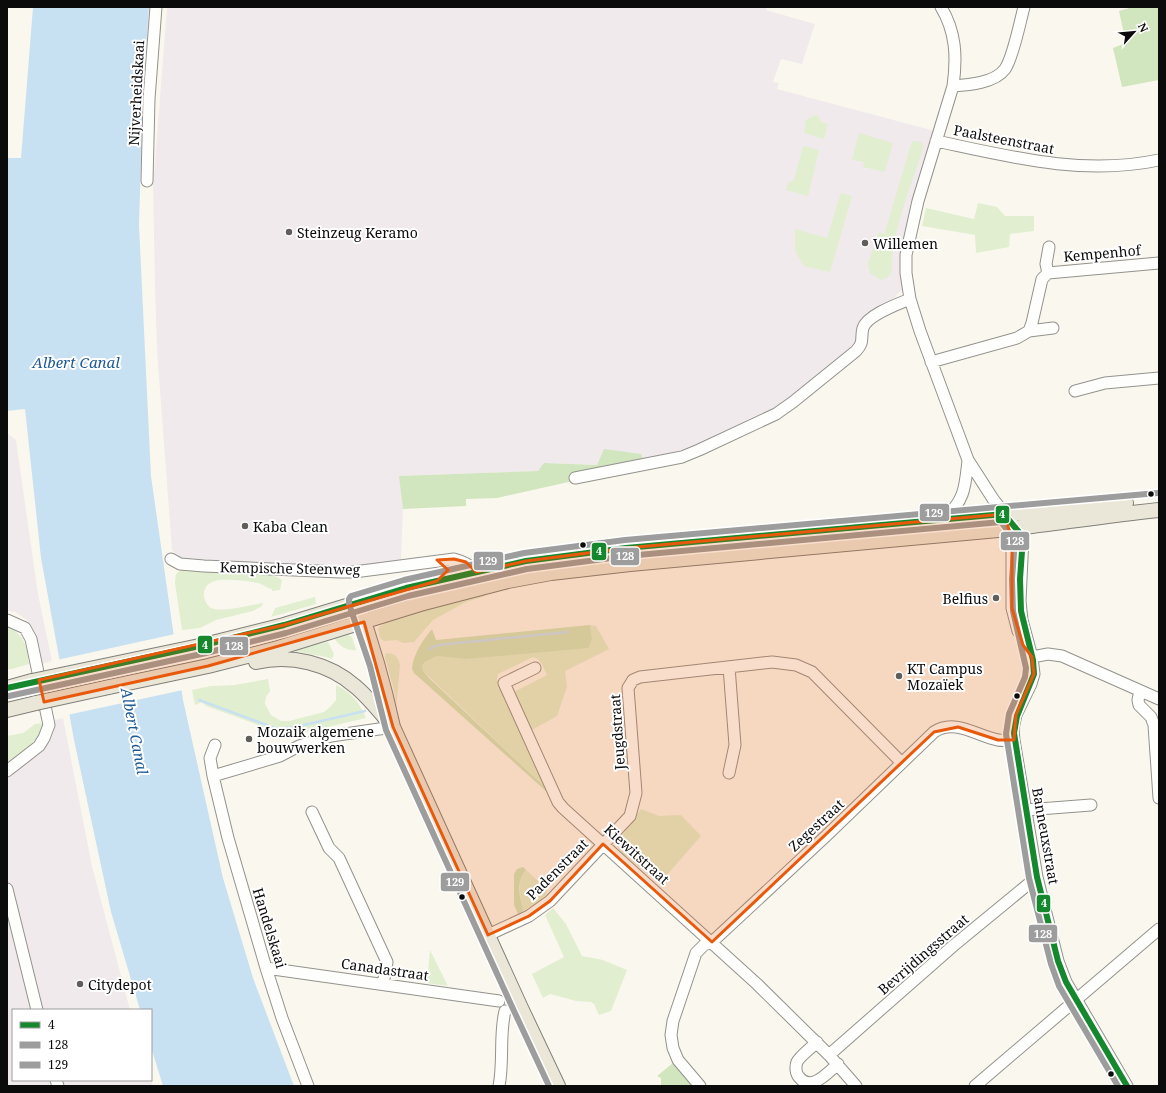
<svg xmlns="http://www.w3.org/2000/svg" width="1166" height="1093" viewBox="0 0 1166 1093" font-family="'Noto Serif',serif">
  <rect width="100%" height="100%" fill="#faf8ee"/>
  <path fill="#f1eaec" d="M167,7H767L766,10L815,24L802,64L781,59L773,82L779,83L777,89L935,131L901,258L902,290L887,305L867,318L857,345L774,409L695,446L643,460L597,465L545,463L538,471L400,476L403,509L401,561L372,567L181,559L172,550L157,351L155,286L153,188Z
    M7,433L16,440L38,594L52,661L42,664L35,632L27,620L15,612L7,611Z
    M63,718L92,866L130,1010H13V1080H151V1079L153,1086H7V776L43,749L49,742L54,732V720Z"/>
  <path fill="#e1eecf" d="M815,115L818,116L821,122L828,124L824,139L804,133L806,120Z
    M859,133L893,143L885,172L863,167L864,162L852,160Z
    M912,141L920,142L924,145C913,181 896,220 892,258C891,271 895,275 881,280L870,273L868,264L879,232L884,234L885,232Z
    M803,146L819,150L808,196L786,190L788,183L794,180Z
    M841,193L852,196L830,272L804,266L795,251V229L827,238Z
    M978,203L997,207L1005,216H1034V231L1010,234L1009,247L976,253L975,235L922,226L926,208L974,219Z
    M181,570L266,574L277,577L282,580L280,590L272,591V589C266,588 263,584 258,583C250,581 228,579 220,580C208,581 201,589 205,600C206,603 208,606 211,608C222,613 250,605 263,603L262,606L253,611L216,620L200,628L182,630L175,583L176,574Z
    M485,592L486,594L485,596L466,602L433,620L414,642L403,643L397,640L384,641L380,638L378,628L387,621Z
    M315,597L316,604L271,617L275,608Z
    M590,625L596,626L609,649L565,671L567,687L557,716L530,731L514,692L547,675C543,667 541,659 533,657L498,674L497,679L546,788L423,671L422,665L425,662L437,656L465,659L592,639Z
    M7,626C25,636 27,645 29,664L12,669H7Z
    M348,635L352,637L356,650C347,651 339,646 335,639Z
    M328,642L334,654L332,659L326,657L294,651V650Z
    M386,653C395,653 398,657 400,665L396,709L395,694L385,657Z
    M268,679L270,691L266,697L265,704L271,715L281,721H289L324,712L331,706L336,700V685C351,692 360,703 366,718L294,735L274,731L234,716L206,706L202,702L195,705L192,690L211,686L235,685Z
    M43,723L41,733L24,752L7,764V736L23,733L35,724Z
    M641,809L659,816L681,815L701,836L659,884L619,850L617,845L622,836Z
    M526,870L547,889C548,900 531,907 523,911C520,895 516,884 526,870Z
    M553,908L566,924L582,956L603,960L627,970L611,1011L599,1015L594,1004L591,1002L576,1001L550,994L543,998L532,974L564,957L545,915Z
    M430,950L448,986L427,983Z"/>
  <path fill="#d1e5be" d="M1133,7H1158L1159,80L1122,87L1113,48L1126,43L1119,11Z
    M604,449L641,454L643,460L573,481L497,498L466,499V506L403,509L399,476L538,471L544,463L597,465Z
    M590,625L592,639L588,648L465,659L437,656L425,662L422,665L423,671L430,679L546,788L547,792L414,673L412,669C413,654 423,640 432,629L436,640Z
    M523,867L526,870C515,885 520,895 523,911L518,914L514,905V874L517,869Z
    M673,1063L693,1086H661V1078L657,1076Z"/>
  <path fill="#c8e1f2" d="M33,7H149L143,93L139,225L151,476L183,700L223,878L253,978L294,1086H163L151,1047V1010H140L111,912L74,740L41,558L25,409L7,411V158H21Z"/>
  <path fill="#faf8ee" d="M175,634L183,690L67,715L57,660Z"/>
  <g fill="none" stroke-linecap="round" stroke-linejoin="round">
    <path stroke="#c8e1f2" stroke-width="2.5" d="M429,649L438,645L568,632
      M199,700L277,729L295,727L365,711"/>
    <defs>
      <path id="minor" d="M941,7C956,32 957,57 953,86L918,201L906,255V273L910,299L920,331L968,460L993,499L1023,537L1020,601L1022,620L1032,657L1034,674L1031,684L1016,715L1013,729L1014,740L1037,877L1058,961L1066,982L1127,1086
        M953,86C968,85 995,83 1005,69C1013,58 1020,22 1024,7
        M936,141C1011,157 1083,176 1159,160
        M147,181L149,99L156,7
        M1048,273L1046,264L1049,247
        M1029,331L1053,328
        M931,362L1017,338L1029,331L1032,323L1042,279L1048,273L1159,263
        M1075,391L1105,383L1159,378
        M575,478L682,457L699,450L776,414L793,402L856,351C865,341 860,339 863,328C867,315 898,304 910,299
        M943,520C965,500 965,488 968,460
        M1007,522L1012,539V608L1018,631
        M171,559L180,564L204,566L340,572H354L454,559C473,564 475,570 479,588
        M7,620L25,628L31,639L49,725L44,738L39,746L7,771
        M1032,657L1048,654L1062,656L1159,699
        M729,667L735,745L729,773
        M535,668L504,683L558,802L563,808L757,984L829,1055L856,1086
        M1140,691L1138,700L1139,705L1151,717L1154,725L1159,798
        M215,745L210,758L213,776L228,838L266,968L282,1018L308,1086
        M213,776L280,756L299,746L331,736L393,727
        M1026,810L1091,805
        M312,812L329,848L339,858L387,962L383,984
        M7,889L37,1010
        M488,935L529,916L550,901L630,816L636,793L628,688L633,680L640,677L772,662L796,665L812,672L902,763
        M266,968L499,1001
        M817,1042C812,1047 799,1057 797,1062C795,1067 796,1074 799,1077C811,1093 828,1072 838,1064
        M829,1055L953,946L1037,877
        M56,1080L58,1086
        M499,1086C504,1061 499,1035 505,1011
        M700,1086L678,1060L673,1048L671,1035L673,1021L696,953L704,945L712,942L826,836L934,732C955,718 977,736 998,740C1003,741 1009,740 1014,740
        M975,1086L1159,929"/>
      <path id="major" d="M357,602C372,643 384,685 393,727L521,1008L558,1086
        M204,645L284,625L406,588L526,561L626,548L1004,514L1033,513L1126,503
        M256,662C291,654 329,663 356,687C369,698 380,712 391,725
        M109,687L208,666L278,648L420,604L508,581L551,573L630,564L1009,529C1059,523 1109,515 1159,510
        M7,688L32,681
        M7,710L36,703"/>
    </defs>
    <use href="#minor" stroke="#93928d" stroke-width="13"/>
    <use href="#major" stroke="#807f7a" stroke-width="16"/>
    <use href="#minor" stroke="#fefefc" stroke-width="11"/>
    <use href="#major" stroke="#ebe7d8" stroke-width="14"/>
    <defs>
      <path id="major-bridge" d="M32,681L204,645
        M36,703L109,687"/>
    </defs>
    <use href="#major-bridge" stroke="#807f7a" stroke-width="16" stroke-linecap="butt"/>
    <use href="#major-bridge" stroke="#ebe7d8" stroke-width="14"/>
    <defs>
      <path id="bus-1" d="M7,688L204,645L284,625L406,588L526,561L626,548L1004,514L1023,537L1020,579L1021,611L1033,660L1034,674L1017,716L1014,733L1037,877L1058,961L1066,982L1127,1086"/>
      <path id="bus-2" d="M9,696L206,653L286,633L408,596L527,569L627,556L1001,522L1015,540L1012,579L1013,611L1026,668L1025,677L1009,714L1006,734L1029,878L1051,964L1059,986L1118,1086"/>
      <path id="bus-3" d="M549,1086L514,1011L386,730L370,666L349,604V599L351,596L404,580L524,553L625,540L1158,493"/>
    </defs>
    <use href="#bus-1" stroke="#fff" stroke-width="9"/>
    <use href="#bus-2" stroke="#fff" stroke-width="9"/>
    <use href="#bus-3" stroke="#fff" stroke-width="9"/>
    <use href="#bus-1" stroke="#15882e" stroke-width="6"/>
    <use href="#bus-2" stroke="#9d9d9d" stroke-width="6"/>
    <use href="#bus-3" stroke="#9d9d9d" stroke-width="6"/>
  </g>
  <path fill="#e8590c" fill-opacity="0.2" stroke="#e8590c" stroke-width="3" stroke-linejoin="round" d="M1004,514L1012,539V608L1023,645L1032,657L1034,674L1016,715L1014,740H998L958,727L934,732L712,942L603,844L550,901L529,916L488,935L393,727L364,622L208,666L44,702L39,680L284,625L437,581L448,570L437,560L454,559L466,562L476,572L526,561L626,548Z"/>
  <g fill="#5f5e5a" stroke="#fff" stroke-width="1.5">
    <circle cx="289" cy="232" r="4"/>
    <circle cx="865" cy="243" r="4"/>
    <circle cx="245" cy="526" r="4"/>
    <circle cx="996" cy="598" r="4"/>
    <circle cx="899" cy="676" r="4"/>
    <circle cx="249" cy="739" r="4"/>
    <circle cx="80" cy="984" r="4"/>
  </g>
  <g fill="#0b0b0b" stroke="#fff" stroke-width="1.5">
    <circle cx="1151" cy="494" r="3.5"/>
    <circle cx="583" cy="545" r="3.5"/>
    <circle cx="1017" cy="696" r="3.5"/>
    <circle cx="462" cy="897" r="3.5"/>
    <circle cx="1111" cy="1074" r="3.5"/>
  </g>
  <g text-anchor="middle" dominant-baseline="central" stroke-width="4" stroke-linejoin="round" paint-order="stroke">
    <g font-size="14" fill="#0b0b0b" stroke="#fff">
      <text transform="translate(136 93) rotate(-87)">Nijverheidskaai</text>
      <text transform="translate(1004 139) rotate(11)">Paalsteenstraat</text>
      <text transform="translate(1102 253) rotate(-5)">Kempenhof</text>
      <text transform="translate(290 568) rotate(1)">Kempische Steenweg</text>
      <text transform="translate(617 732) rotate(-94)">Jeugdstraat</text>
      <text transform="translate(816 825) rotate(-43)">Zegestraat</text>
      <text transform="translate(1046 836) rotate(80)">Banneuxstraat</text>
      <text transform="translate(637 854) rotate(42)">Kiewitstraat</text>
      <text transform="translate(557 869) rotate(-45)">Padenstraat</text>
      <text transform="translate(270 928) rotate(73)">Handelskaai</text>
      <text transform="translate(923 954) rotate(-41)">Bevrijdingsstraat</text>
      <text transform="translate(385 969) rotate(8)">Canadastraat</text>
    </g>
    <g font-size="14" fill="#0b0b0b" stroke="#fff" text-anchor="start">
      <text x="297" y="232">Steinzeug Keramo</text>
      <text x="873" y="243">Willemen</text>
      <text x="253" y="526">Kaba Clean</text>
      <text x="988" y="598" text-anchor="end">Belfius</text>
      <text x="907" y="668">KT Campus<tspan x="907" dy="16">Mozaïek</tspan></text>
      <text x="257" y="731">Mozaik algemene<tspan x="257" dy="16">bouwwerken</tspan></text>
      <text x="88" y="984">Citydepot</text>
    </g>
    <g font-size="15" font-style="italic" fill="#1c5a96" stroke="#fff">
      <text x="76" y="362">Albert Canal</text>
      <text transform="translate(135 731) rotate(79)">Albert Canal</text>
    </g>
  </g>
  <g stroke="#fff" stroke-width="1.5">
    <rect x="919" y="503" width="31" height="19" rx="4" fill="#9d9d9d"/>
    <rect x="995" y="505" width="15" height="19" rx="4" fill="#15882e"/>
    <rect x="1000" y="531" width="30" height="20" rx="4" fill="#9d9d9d"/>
    <rect x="591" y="542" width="16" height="19" rx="4" fill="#15882e"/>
    <rect x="610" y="547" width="30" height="19" rx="4" fill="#9d9d9d"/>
    <rect x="473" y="551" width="31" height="20" rx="4" fill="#9d9d9d"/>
    <rect x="197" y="635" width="16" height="19" rx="4" fill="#15882e"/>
    <rect x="219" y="636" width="30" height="20" rx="4" fill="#9d9d9d"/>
    <rect x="440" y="872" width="30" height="20" rx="4" fill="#9d9d9d"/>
    <rect x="1036" y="894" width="15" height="19" rx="4" fill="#15882e"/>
    <rect x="1028" y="924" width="30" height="19" rx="4" fill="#9d9d9d"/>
  </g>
  <g font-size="11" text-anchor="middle" font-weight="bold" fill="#fff">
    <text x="934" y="517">129</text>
    <text x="1002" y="518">4</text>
    <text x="1015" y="545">128</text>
    <text x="599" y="555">4</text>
    <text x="625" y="560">128</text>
    <text x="488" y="565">129</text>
    <text x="205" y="649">4</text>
    <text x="234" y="650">128</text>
    <text x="455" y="886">129</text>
    <text x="1044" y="907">4</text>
    <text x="1043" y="938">128</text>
  </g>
  <rect width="1166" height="1093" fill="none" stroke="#0b0b0b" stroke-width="16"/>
  <rect x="12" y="1009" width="140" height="72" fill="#ffffff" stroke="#9d9d9d"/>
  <rect x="20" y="1022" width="20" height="6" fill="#15882e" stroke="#9d9d9d"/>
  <text x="48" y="1029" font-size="12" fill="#0b0b0b">4</text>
  <rect x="20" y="1042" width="20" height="6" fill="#9d9d9d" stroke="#9d9d9d"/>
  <text x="48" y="1049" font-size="12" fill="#0b0b0b">128</text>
  <rect x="20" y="1062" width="20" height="6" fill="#9d9d9d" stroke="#9d9d9d"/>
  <text x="48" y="1069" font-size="12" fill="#0b0b0b">129</text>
  <g transform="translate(1134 32) rotate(63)" stroke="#ffffff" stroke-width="3" paint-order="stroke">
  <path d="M0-3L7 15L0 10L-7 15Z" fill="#0b0b0b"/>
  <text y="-6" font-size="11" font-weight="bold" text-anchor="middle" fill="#0b0b0b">N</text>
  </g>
</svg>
